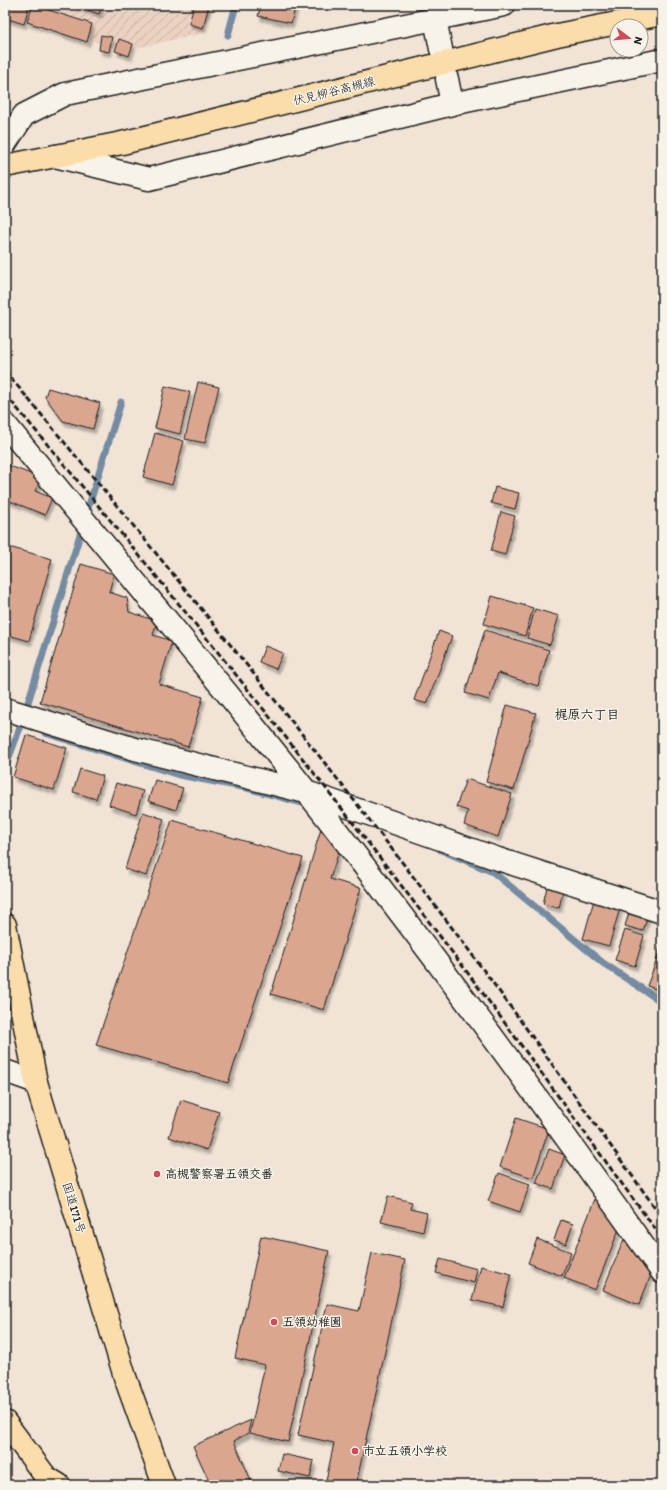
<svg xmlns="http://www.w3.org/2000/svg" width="667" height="1490" viewBox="0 0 667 1490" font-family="Itim,'Klee One',sans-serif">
  <defs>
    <pattern id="industrial-furrows" width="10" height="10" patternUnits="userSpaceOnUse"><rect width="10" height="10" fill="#ead1c1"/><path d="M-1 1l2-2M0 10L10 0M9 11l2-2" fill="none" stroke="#c8b3a5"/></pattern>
    <filter id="shadow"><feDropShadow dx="2.5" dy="4.5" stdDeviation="1" flood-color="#0004"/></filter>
  </defs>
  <rect width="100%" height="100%" fill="#f1e4d6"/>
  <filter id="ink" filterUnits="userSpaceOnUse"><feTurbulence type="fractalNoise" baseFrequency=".025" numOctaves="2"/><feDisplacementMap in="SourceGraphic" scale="8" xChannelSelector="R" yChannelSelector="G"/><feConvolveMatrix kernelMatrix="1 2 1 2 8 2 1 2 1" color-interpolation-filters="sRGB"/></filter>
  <g filter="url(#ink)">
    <path fill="url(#industrial-furrows)" d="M5,5H212L204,33L123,51L5,11Z"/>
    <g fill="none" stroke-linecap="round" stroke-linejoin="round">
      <path stroke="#758ba1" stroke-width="7" d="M228,35L236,5
        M86,515L121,402
        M45,733L179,775L247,788L310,805
        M5,768L21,725L83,525
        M441,850L493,872L603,963L662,1002"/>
    </g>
    <path fill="#dba690" stroke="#1c1c1c" filter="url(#shadow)" d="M8,5L29,6L24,24L5,18Z
      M33,5L92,24L87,42L27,22Z
      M74,5H102L99,14Z
      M194,5H209L203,28L189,24Z
      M261,5H296L291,23L258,16Z
      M101,35L112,37L109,52L99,50Z
      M119,39L133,44L129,56L115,51Z
      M198,382L219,387L205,443L185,439Z
      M165,386L190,392L180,434L155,428Z
      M48,388L100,403L93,429L63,421L45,397Z
      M155,433L184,441L172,485L143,477Z
      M5,464L41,478L35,491L52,498L45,515L5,499Z
      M495,487L519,493L515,509L491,503Z
      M501,512L515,516L505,555L491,551Z
      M5,546L52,559L29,641L5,634Z
      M81,564L114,574L109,592L127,598L129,612L157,621L153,635L172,641L159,684L203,697L188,747L40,702Z
      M492,596L533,608L525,636L484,624Z
      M535,609L559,616L550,645L527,638Z
      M485,630L549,650L538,686L498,673L489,700L465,693Z
      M439,631L452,636L427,704L414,700Z
      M265,646L283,653L276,669L259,662Z
      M507,705L536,713L514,790L486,782Z
      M26,735L67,748L54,790L13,777Z
      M80,769L103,776L96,799L73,792Z
      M466,779L512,794L498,837L464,825L468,811L456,807Z
      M155,780L183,788L176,810L148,801Z
      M116,783L143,791L136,814L109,805Z
      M143,812L164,819L146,876L125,869Z
      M172,820L303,858L228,1083L96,1045Z
      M321,829L340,848L330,879L361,888L324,1010L271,994Z
      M547,887L563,891L559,908L543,904Z
      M594,900L620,908L609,946L583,939Z
      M630,910L648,915L643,931L625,926Z
      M625,930L644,936L635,966L615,960Z
      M662,937V961L657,959Z
      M657,959L662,961V991L647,986Z
      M181,1100L219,1112L207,1150L169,1137Z
      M516,1118L549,1129L533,1178L500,1167Z
      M549,1149L565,1155L553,1189L536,1183Z
      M499,1173L530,1184L520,1212L488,1201Z
      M388,1196L412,1202L410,1209L427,1213L423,1232L381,1222Z
      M595,1199L621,1224L595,1290L564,1278Z
      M561,1220L573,1224L566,1244L554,1240Z
      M261,1236L329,1251L288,1442L250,1433L265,1365L235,1358Z
      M537,1239L571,1252L562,1276L528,1263Z
      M624,1239L651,1275L639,1305L603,1290Z
      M372,1253L405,1260L356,1485H325L334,1443L298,1435L327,1304L359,1311Z
      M440,1259L477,1269L474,1283L436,1273Z
      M481,1266L511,1274L503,1307L472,1300Z
      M251,1420L248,1433L234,1441L253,1485H211L193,1446Z
      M282,1454L314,1461L310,1478L278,1471Z"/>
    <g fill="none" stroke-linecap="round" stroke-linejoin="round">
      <defs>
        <path id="street" d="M435,19L441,49
          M447,79L452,104
          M5,144L24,115L65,94L504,5
          M55,156L149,179L452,104L662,60
          M5,424C105,547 208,667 306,791C429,948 547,1109 662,1272
          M5,709L135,749L306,792L498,859L662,912
          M5,1071L36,1082"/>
        <path id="primary" d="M5,166L122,143L557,35L662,14
          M5,1422L46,1477L59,1485"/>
        <path id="highway" d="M5,925L36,1082L125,1377L164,1485"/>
      </defs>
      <use href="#street" stroke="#1c1c1c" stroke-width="25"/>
      <use href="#primary" stroke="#1c1c1c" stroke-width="25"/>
      <use href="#highway" stroke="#1c1c1c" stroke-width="25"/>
      <use href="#street" stroke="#f7f3e8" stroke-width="22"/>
      <use href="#primary" stroke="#fbddab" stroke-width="22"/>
      <use href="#highway" stroke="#fbddab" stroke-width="22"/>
      <path stroke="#1c1c1c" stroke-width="3" stroke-dasharray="6 3" stroke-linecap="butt" d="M5,371C152,547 298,725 437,908C514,1009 587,1114 662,1217
        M5,394C149,565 290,739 426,918C507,1023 583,1132 662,1238"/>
    </g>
  </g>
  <g fill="#d1495b" stroke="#f7f3e8" stroke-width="1.5">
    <circle cx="157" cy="1174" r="4"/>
    <circle cx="274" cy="1322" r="4"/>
    <circle cx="355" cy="1451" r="4"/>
  </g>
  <g text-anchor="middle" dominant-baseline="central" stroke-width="3" stroke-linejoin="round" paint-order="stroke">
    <g font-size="12" fill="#1c1c1c" stroke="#f7f3e8">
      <text transform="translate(334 91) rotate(-14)">伏見柳谷高槻線</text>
      <text transform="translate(74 1208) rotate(73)">国道171号</text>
    </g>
    <g font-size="12" font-weight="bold" fill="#1c1c1c" stroke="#f7f3e8" text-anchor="start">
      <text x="165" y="1174">高槻警察署五領交番</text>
      <text x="282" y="1322">五領幼稚園</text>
      <text x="363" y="1451">市立五領小学校</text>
    </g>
    <g font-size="13" font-weight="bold" fill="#1c1c1c" stroke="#f7f3e8">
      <text x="587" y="714">梶原六丁目</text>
    </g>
  </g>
  <rect width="667" height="1490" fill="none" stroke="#f7f3e8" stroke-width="20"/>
  <rect x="10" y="10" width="647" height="1470" fill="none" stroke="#1c1c1c" stroke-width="1.5" filter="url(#ink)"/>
  <g transform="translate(629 38) rotate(106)"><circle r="19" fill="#f7f3e8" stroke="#9f9d96"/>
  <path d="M0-3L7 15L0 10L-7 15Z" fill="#d1495b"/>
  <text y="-6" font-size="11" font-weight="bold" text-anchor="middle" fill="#1c1c1c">N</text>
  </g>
</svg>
